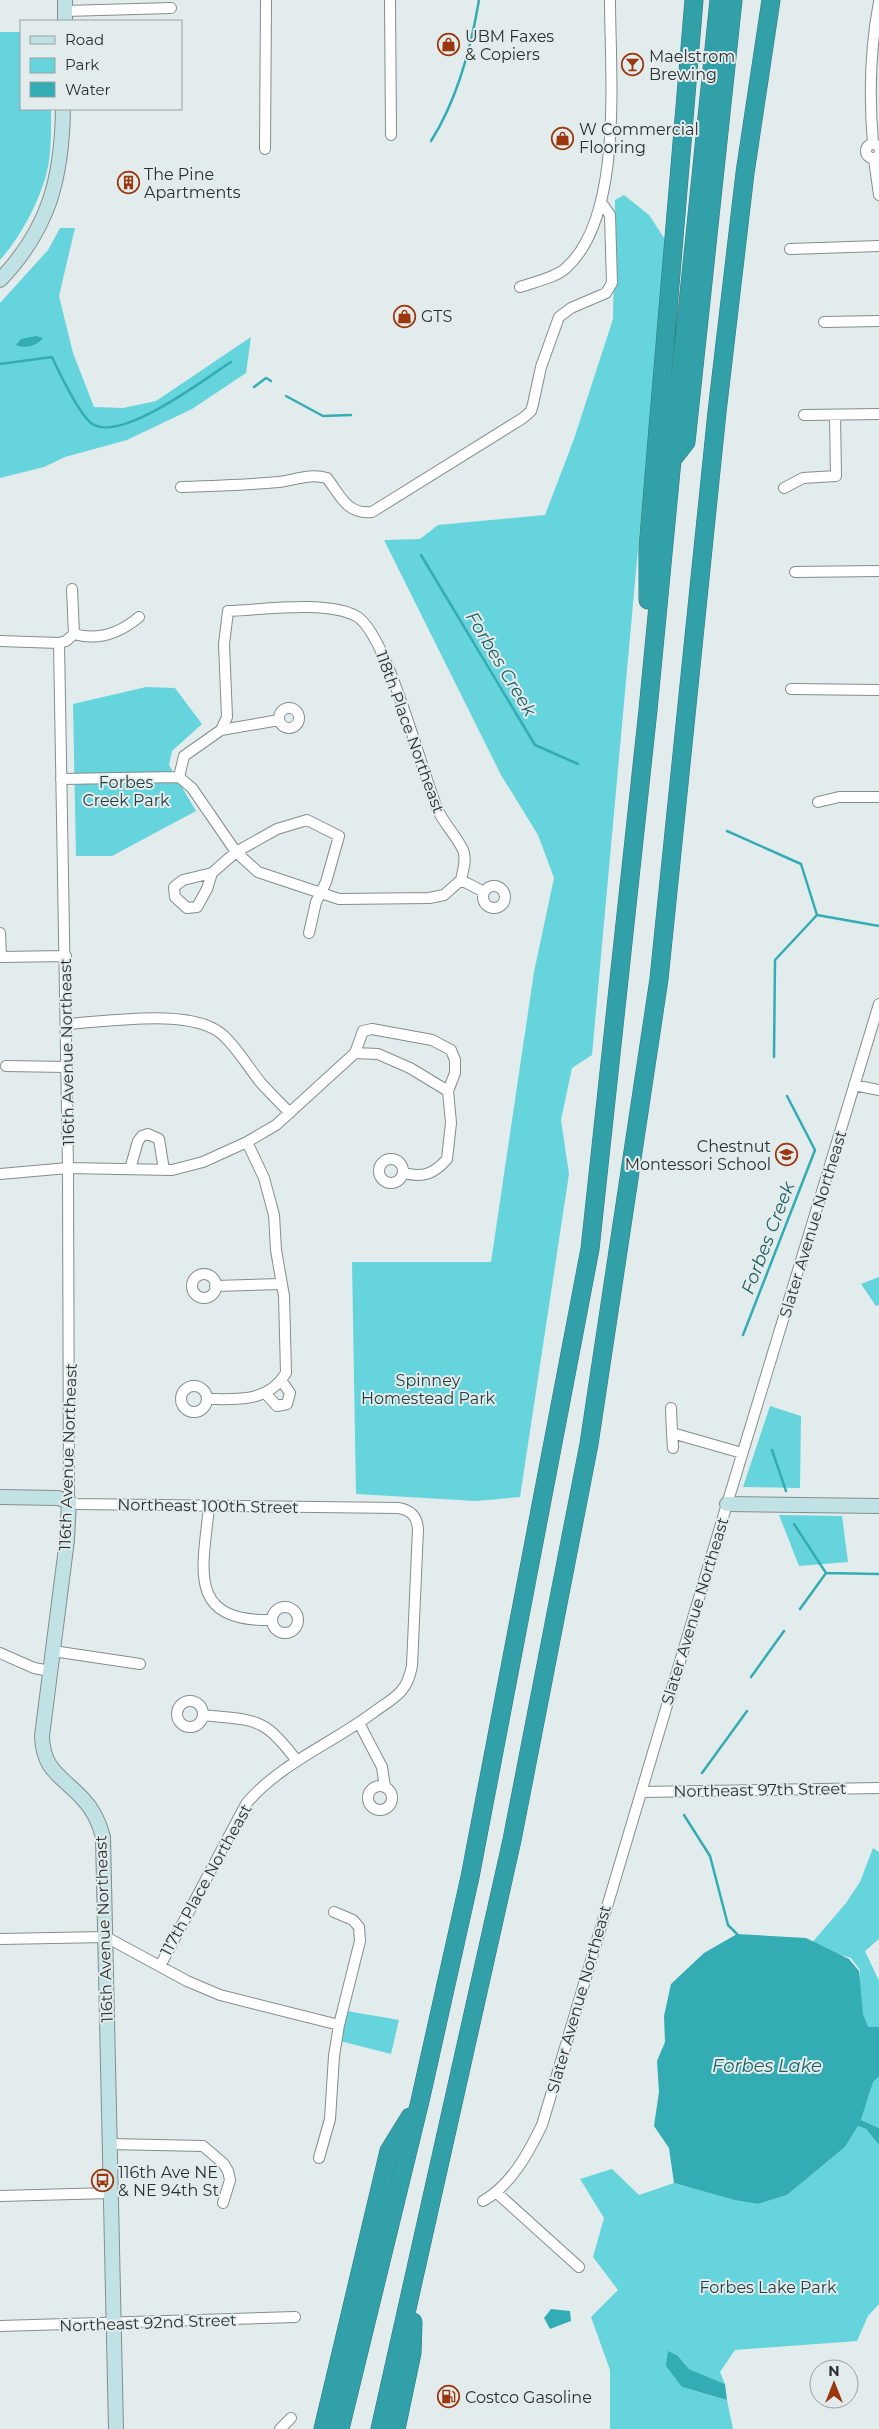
<svg xmlns="http://www.w3.org/2000/svg" width="879" height="2429" viewBox="0 0 879 2429" font-family="Montserrat,sans-serif">
  <rect width="100%" height="100%" fill="#e2ecec"/>
  <path fill="#65d4dc" d="M0,32H21V109H51C51,132 52,156 45,179C36,208 20,237 0,260Z
    M624,195L649,215L666,241L592,1055L572,1068L561,1120L569,1174L520,1497L476,1501L356,1494L352,1262H491L534,972L554,878L538,835L501,775L384,540L420,539L438,525L545,515L574,439L613,319L615,200Z
    M60,228H75L59,296L73,353L94,407L123,408L156,401L251,337L246,373L192,409L127,440L65,457L44,467L0,478V303L48,250Z
    M146,687L175,688L202,724L172,751L169,765L196,811L112,856H76L73,704Z
    M879,1277V1305L876,1306L861,1284Z
    M770,1406L801,1416L800,1488L743,1487Z
    M779,1515L842,1516L848,1562L799,1566Z
    M873,1848L879,1852V1939L865,1951L879,1981V2128L861,2120L871,2088L859,1989L860,1970L851,1958L810,1945L846,1903L860,1882Z
    M347,2011L399,2020L391,2054L340,2041Z
    M858,2126L866,2129L879,2145V2304L868,2316L857,2341L735,2350L720,2372L725,2384L689,2369L678,2356L682,2387L727,2400L733,2429H610V2370L591,2317L618,2290L593,2257L604,2218L580,2179L612,2169L639,2195L674,2183L734,2200L758,2204L787,2195L845,2147Z"/>
  <path fill="#33acb4" d="M36,336L43,338C37,346 25,349 16,345L21,339Z
    M737,1934L806,1938L849,1959L859,1971L863,2014L868,2027H879V2076L873,2082L861,2120L879,2128V2145L866,2129L858,2126L845,2147L787,2195L758,2204L734,2200L674,2183L669,2148L654,2126L659,2092L657,2061L665,2042L664,2016L671,1984L704,1953Z
    M551,2309L570,2311L571,2321L550,2329L544,2318Z
    M668,2351L678,2356L689,2369L725,2384L727,2400L682,2387L666,2366Z"/>
  <g fill="none" stroke-linecap="round" stroke-linejoin="round">
    <path stroke="#33acb4" stroke-width="2.5" d="M431,141C457,100 471,48 479,0
      M0,364L52,357C59,372 79,413 91,423C119,445 206,378 231,362
      M254,387L266,378L271,381
      M286,396L323,416L351,415
      M421,555L535,745L578,764
      M727,831L801,864L817,915L775,960L774,1057
      M817,915L879,926
      M743,1335L815,1150L787,1096
      M772,1450L786,1491
      M794,1524L826,1573L800,1609
      M826,1573L879,1574
      M751,1677L784,1631
      M702,1773L747,1711
      M684,1815L710,1856L728,1925L737,1934"/>
    <defs>
      <path id="street" d="M390,0L391,135
        M65,11L171,8
        M873,143C869,96 870,49 879,2
        M866 151a7 7 0 1 1 14 0a7 7 0 1 1-14 0Z
        M265,149L266,0
        M874,159L879,195
        M790,249L879,246
        M520,287C534,282 555,278 566,268C624,216 610,73 610,0
        M824,322L879,321
        M804,415L879,414
        M181,487C213,486 245,485 278,482C295,480 310,473 327,478C340,495 347,515 372,512L523,418L531,411L533,404L541,367L559,317L571,308L606,293L612,283L610,215L601,202
        M784,488L803,478L836,476L835,415
        M795,572L879,571
        M72,589L74,634L66,641L59,643L68,1168L69,1502L78,1504L398,1508C411,1510 417,1516 418,1529L412,1666C410,1675 408,1683 402,1690C395,1699 383,1705 374,1712C333,1743 279,1764 246,1804L160,1966
        M74,634C98,641 120,633 139,617
        M0,641L59,643
        M791,689L879,690
        M279 718a10 10 0 1 1 20 0a10 10 0 1 1-20 0Z
        M221,730L279,720
        M179,777L184,756L221,730L227,717L224,644L228,611C262,610 325,600 356,616C386,631 422,772 437,808C443,823 456,835 463,850C467,859 463,870 461,880
        M179,777L192,788L236,852L258,872L339,899L429,898L444,895L461,880L484,892
        M61,779L179,777
        M818,802L839,797H879
        M212,873L207,889L197,907L187,908L175,897L174,887L183,880L212,873L236,852L277,829L307,820L339,836L326,882L316,902L309,933
        M483 897a11 11 0 1 1 22 0a11 11 0 1 1-22 0Z
        M0,933L1,957
        M0,957L66,956
        M66,1024C107,1022 192,1007 223,1035C238,1049 248,1067 261,1083C270,1093 280,1103 290,1113
        M355,1053L378,1054L410,1068L448,1091
        M6,1066L67,1067
        M854,1085L879,1090
        M379 1171a12 12 0 1 1 24 0a12 12 0 1 1-24 0Z
        M130,1169L138,1141L142,1136L148,1134L159,1139L164,1170
        M0,1174L68,1168L172,1170L203,1162L247,1142L276,1125L355,1053L363,1031L372,1029L432,1040L451,1050L455,1060V1073L448,1091L451,1123L447,1159C434,1174 423,1178 404,1173
        M192 1286a12 12 0 1 1 24 0a12 12 0 1 1-24 0Z
        M215,1286L282,1284
        M181 1399a13 13 0 1 1 26 0a13 13 0 1 1-26 0Z
        M265,1393L277,1406L287,1404L290,1393L281,1380
        M207,1399C237,1399 268,1403 286,1373L284,1296L276,1250L274,1215L264,1178L247,1142
        M671,1408L672,1433L742,1453
        M672,1433L673,1448
        M209,1507C203,1568 186,1622 271,1620
        M272 1620a13 13 0 1 1 26 0a13 13 0 1 1-26 0Z
        M53,1651L140,1664
        M0,1653L34,1668L50,1671
        M177 1714a13 13 0 1 1 26 0a13 13 0 1 1-26 0Z
        M203,1715C257,1721 263,1716 297,1761
        M359,1723L382,1767L385,1787
        M368 1798a12 12 0 1 1 24 0a12 12 0 1 1-24 0Z
        M642,1792L879,1788
        M0,1939L106,1937L187,1981L220,1995L339,2025
        M110,2144L203,2146L223,2163L228,2171L230,2180L223,2203
        M319,2158L330,2119L334,2056L339,2025L360,1941L359,1927L353,1920L334,1912
        M497,2193L579,2267
        M0,2196L110,2193
        M483,2201C511,2185 528,2154 542,2125L724,1514L879,1004
        M0,2326L295,2317
        M280,2429L291,2418"/>
      <path id="secondary" d="M65,21V0
        M0,280C49,229 62,178 63,109
        M0,1497L58,1498L69,1502L67,1540L42,1736C43,1771 62,1776 83,1799C94,1810 99,1822 103,1837L116,2429
        M727,1504L879,1506"/>
      <path id="highway" d="M672,460L686,442L733,0
        M648,600V547L694,0
        M323,2429L389,2151L410,2117
        M340,2429L420,2101L470,1877L590,1249L648,710L672,460L719,0
        M380,2429L512,1840L589,1444L659,979L717,412L745,173L771,0
        M396,2429L412,2353L413,2322"/>
    </defs>
    <use href="#street" stroke="#858d8e" stroke-width="12"/>
    <use href="#secondary" stroke="#858d8e" stroke-width="16"/>
    <use href="#highway" stroke="#30797e" stroke-width="19"/>
    <use href="#street" stroke="#fff" stroke-width="10"/>
    <use href="#secondary" stroke="#c1e2e5" stroke-width="14"/>
    <use href="#highway" stroke="#31a0a8" stroke-width="18"/>
  </g>
  <defs>
    <symbol id="shop-ring" viewBox="-11 -11 22 22"><circle r="9.5" fill="#e2ecec" stroke="#9c360c" stroke-width="1.5"/><path d="M-5-2.5h2.3a2.7 3.5 0 0 1 5.4 0H5L5.5 6h-11ZM-1.5-2.5h3a1.5 2.3 0 0 0-3 0Z" fill="#9c360c"/></symbol>
    <symbol id="bar-ring" viewBox="-11 -11 22 22"><circle r="9.5" fill="#e2ecec" stroke="#9c360c" stroke-width="1.5"/><path d="M-6-5H6L.8 .8V4.5H3.5V6h-7V4.5H-.8V.8Z" fill="#9c360c"/></symbol>
    <symbol id="building-ring" viewBox="-11 -11 22 22"><circle r="9.5" fill="#e2ecec" stroke="#9c360c" stroke-width="1.5"/><path d="M-4-6H4V6H1V3H-1V6H-4ZM-2.5-4.3h1.7v1.8h-1.7ZM.8-4.3h1.7v1.8H.8ZM-2.5-1h1.7V.8h-1.7ZM.8-1h1.7V.8H.8Z" fill="#9c360c"/></symbol>
    <symbol id="school-ring" viewBox="-11 -11 22 22"><circle r="9.5" fill="#e2ecec" stroke="#9c360c" stroke-width="1.5"/><path d="M0-5L7-2L0 1L-7-2ZM-4 1L0 2.5L4 1V4Q0 6-4 4Z" fill="#9c360c"/></symbol>
    <symbol id="bus-ring" viewBox="-11 -11 22 22"><circle r="9.5" fill="#e2ecec" stroke="#9c360c" stroke-width="1.5"/><path d="M-5-6H5V4H4V6H2V4H-2V6H-4V4H-5ZM-3.5-4V0h7V-4ZM-3.5 1.2v1.5H-2V1.2ZM2 1.2v1.5H3.5V1.2Z" fill="#9c360c"/></symbol>
    <symbol id="fuel-ring" viewBox="-11 -11 22 22"><circle r="9.5" fill="#e2ecec" stroke="#9c360c" stroke-width="1.5"/><path d="M-5.5-6h7V0h2V4h1.3V-2.5L3-4.5l.8-.8L6-3V5H2.5V1h-1V6h-7ZM-4.2-4.7v3.2H.2V-4.7Z" fill="#9c360c"/></symbol>
  </defs>
  <g fill-rule="evenodd">
    <use href="#shop-ring" x="436" y="32" width="25" height="25"/>
    <use href="#bar-ring" x="620" y="52" width="25" height="25"/>
    <use href="#shop-ring" x="550" y="126" width="25" height="25"/>
    <use href="#building-ring" x="116" y="170" width="25" height="25"/>
    <use href="#shop-ring" x="392" y="304" width="25" height="25"/>
    <use href="#school-ring" x="774" y="1142" width="25" height="25"/>
    <use href="#bus-ring" x="90" y="2168" width="25" height="25"/>
    <use href="#fuel-ring" x="436" y="2384" width="25" height="25"/>
  </g>
  <g text-anchor="middle" dominant-baseline="central" stroke-width="4" stroke-linejoin="round" paint-order="stroke">
    <g font-size="16" fill="#2d3031" stroke="#e2ecec" text-anchor="start">
      <text x="465" y="36">UBM Faxes<tspan x="465" dy="18">&amp; Copiers</tspan></text>
      <text x="649" y="56">Maelstrom<tspan x="649" dy="18">Brewing</tspan></text>
      <text x="579" y="129">W Commercial<tspan x="579" dy="18">Flooring</tspan></text>
      <text x="144" y="174">The Pine<tspan x="144" dy="18">Apartments</tspan></text>
      <text x="421" y="316">GTS</text>
      <text x="771" y="1146" text-anchor="end">Chestnut<tspan x="771" dy="18">Montessori School</tspan></text>
      <text x="118" y="2172">116th Ave NE<tspan x="118" dy="18">&amp; NE 94th St</tspan></text>
      <text x="465" y="2397">Costco Gasoline</text>
    </g>
    <g font-size="16" fill="#2d3031" stroke="#e2ecec">
      <text transform="translate(410 732) rotate(70)">118th Place Northeast</text>
      <text transform="translate(67 1052) rotate(-91)">116th Avenue Northeast</text>
      <text transform="translate(813 1224) rotate(-73)">Slater Avenue Northeast</text>
      <text transform="translate(68 1457) rotate(-88)">116th Avenue Northeast</text>
      <text transform="translate(208 1506) rotate(1)">Northeast 100th Street</text>
      <text transform="translate(695 1611) rotate(-73)">Slater Avenue Northeast</text>
      <text transform="translate(760 1790) rotate(-1)">Northeast 97th Street</text>
      <text transform="translate(206 1880) rotate(-61)">117th Place Northeast</text>
      <text transform="translate(104 1929) rotate(-92)">116th Avenue Northeast</text>
      <text transform="translate(579 1999) rotate(-74)">Slater Avenue Northeast</text>
      <text transform="translate(148 2323) rotate(-2)">Northeast 92nd Street</text>
    </g>
    <g font-size="16" fill="#264042" stroke="#e2ecec">
      <text x="126" y="782">Forbes<tspan x="126" dy="18">Creek Park</tspan></text>
      <text x="428" y="1380">Spinney<tspan x="428" dy="18">Homestead Park</tspan></text>
      <text x="768" y="2287">Forbes Lake Park</text>
    </g>
    <g font-size="18" font-style="italic" fill="#216065" stroke="#e2ecec">
      <text transform="translate(501 664) rotate(59)">Forbes Creek</text>
      <text transform="translate(768 1238) rotate(-69)">Forbes Creek</text>
      <text x="767" y="2066">Forbes Lake</text>
    </g>
  </g>
  <rect x="20" y="20" width="162" height="90" fill="#e2ecec" stroke="#9aa1a1"/>
  <rect x="30" y="36" width="25" height="8" fill="#c1e2e5" stroke="#9aa1a1"/>
  <text x="65" y="45" font-size="15" fill="#2d3031">Road</text>
  <rect x="30" y="58" width="25" height="15" fill="#65d4dc" stroke="#9aa1a1"/>
  <text x="65" y="70" font-size="15" fill="#2d3031">Park</text>
  <rect x="30" y="82" width="25" height="15" fill="#33acb4" stroke="#9aa1a1"/>
  <text x="65" y="95" font-size="15" fill="#2d3031">Water</text>
  <g transform="translate(834 2384)"><circle r="24" fill="#e2ecec" stroke="#9aa1a1"/>
  <path d="M0-4L9 19L0 12L-9 19Z" fill="#9c360c"/>
  <text y="-8" font-size="14" font-weight="bold" text-anchor="middle" fill="#2d3031">N</text>
  </g>
</svg>
